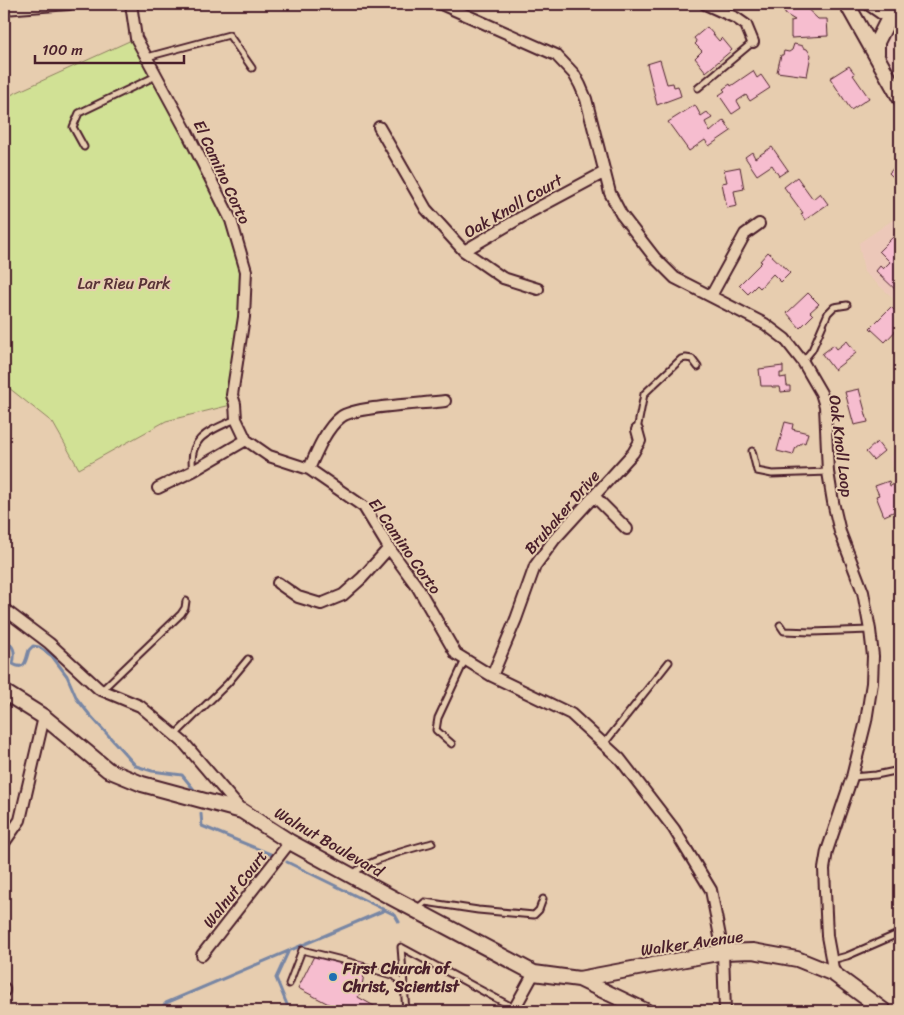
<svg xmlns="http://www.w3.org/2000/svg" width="904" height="1015" viewBox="0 0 904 1015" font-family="Sriracha,sans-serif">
  <rect width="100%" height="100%" fill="#e7cdaf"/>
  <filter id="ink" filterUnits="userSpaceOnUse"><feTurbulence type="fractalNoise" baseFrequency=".02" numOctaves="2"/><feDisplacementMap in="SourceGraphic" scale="10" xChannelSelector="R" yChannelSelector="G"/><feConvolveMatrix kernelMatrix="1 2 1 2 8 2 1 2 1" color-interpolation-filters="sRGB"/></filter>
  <g filter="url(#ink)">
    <path fill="#ecc8b9" d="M871,4H900V98L877,54L889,18Z
      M900,215V304L864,272L859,243Z
      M900,446V484L889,458Z"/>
    <path fill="#d1e195" stroke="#8e8060" d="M136,38L231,220L246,271L235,404L166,421L79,469L53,423L4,384V98Z"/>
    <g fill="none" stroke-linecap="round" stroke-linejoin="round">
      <path stroke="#7886a4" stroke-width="3" d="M4,639C14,646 16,651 13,664C26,672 26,658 29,650L33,646L39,647L52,656L67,676L77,699L89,714L136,766L152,771L182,775L196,792
        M201,814L202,826L275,856
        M287,862L395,915L399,922
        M288,1007L276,978L288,952
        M158,1011L166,1003L385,910"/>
    </g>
    <path fill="#f6bdcf" stroke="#4a1f2b" d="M752,4H766L764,8L759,6L758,8L751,5Z
      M782,4H802L818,19H827L828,36L791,38V21L795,20L785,14V11L780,6Z
      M707,27L719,41L722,38L732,50L706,72L695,58L702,51L695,44L697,42L694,38Z
      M794,44L803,46V48L807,49L811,55L807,76L777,72L781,55H783L784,51L789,52L792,50Z
      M660,60L667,84L673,83L674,87L678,86L681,96L657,105L647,64Z
      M849,66L855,74L853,75L869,98L851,110L830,78Z
      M753,71L757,78L761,75L770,88L750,101L746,95L737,101L741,108L732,114L719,95L725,91L723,89L730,84L731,86Z
      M695,105L701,116L707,112L712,118L705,122L710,132L724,120L731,131L709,146L705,140L689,151L668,122Z
      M772,147L788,170L779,176L772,165L757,175L745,157L752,152L755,158Z
      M900,161V178L898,176L895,179L889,173Z
      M740,167L744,189L734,191L737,206L727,208L722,183L727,182L724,170Z
      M797,177L813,199L820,193L828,204L805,220L801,214L803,213L784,187Z
      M900,230V294L876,271L880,266L883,269L890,262L879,251Z
      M768,252L790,273L781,282L773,274L760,288L757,285L748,294L739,285L762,262L760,261Z
      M808,293L819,304L810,312L813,315L800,328L787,313Z
      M891,307L900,316V326L885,342L870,328Z
      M847,341L856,353L834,370L822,354L834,345L837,349Z
      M783,366V373H780V378L786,377L787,386H790V391L781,392L780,387H772V386H761L759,369Z
      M859,389L868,422L854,425L845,392Z
      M785,422L793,424L792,429L808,433L805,443L803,442L796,447L793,455L777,451Z
      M877,442L884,451L873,460L866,452Z
      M889,481L890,486L895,484L900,499V509L884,516L876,496L879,495L875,486Z
      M315,954L353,966L354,960L366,963L361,991L358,997L383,1011H342L298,988Z"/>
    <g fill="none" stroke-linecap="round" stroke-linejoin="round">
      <defs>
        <path id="lane" d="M147,57L229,35L252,68
          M698,88L753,42
          M84,147L73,127L79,113L156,76
          M803,361L812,350L828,313L834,307L847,305
          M637,430L644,394L681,359L686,358L692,359L698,367
          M752,451L757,471L772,474L828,472
          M193,471C187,437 210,431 236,419
          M780,625L784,631L812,632L870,630
          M102,690L181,614L185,608L186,601
          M175,735L228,683L248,659
          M452,744L436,730L438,718L465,660
          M604,744L669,662
          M852,777L876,775L900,770
          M352,875C366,860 411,849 432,843
          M417,909L425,902L478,910L534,915L539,910L543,899
          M832,960L847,956L900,933
          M365,967L395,976L403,986
          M289,984L302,950L354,963
          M406,1011L401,947L514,1008"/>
        <path id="street" d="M131,4L136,38L187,132L231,220L246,271L244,317L232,395L235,404L236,419L246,440L269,456L309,469L364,507L389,548L418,588L456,654L492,676L571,714L620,759L674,829L711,890L723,952L725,1011
          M441,4L556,55L574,74L580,85L586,99L610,193L621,214L655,258L675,278L765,324L785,339L803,362L821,393L825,406L828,472L833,502L840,532L863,592L870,630L873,656L872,683L866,721L852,777L827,851L824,869L827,936L834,974
          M705,4L736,18L746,25L753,42
          M4,9L69,4
          M889,18L898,4
          M379,127L426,209L464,251L503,278L538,289
          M464,251L532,211L603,173
          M711,296L745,234L759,224
          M309,469C316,453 326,428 341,417C355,406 424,404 445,401
          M158,488L193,471L246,440
          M595,497L627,529
          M278,583L298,597L321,604L343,595L362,578L389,548
          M4,609L49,643L99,689L140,706L184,743L242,811
          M492,676L516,619L535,566L554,540L633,453L640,441L637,430
          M4,843L20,820L44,717
          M202,955L290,842
          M4,988V991
          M513,1011L534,973"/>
        <path id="secondary" d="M847,4L900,98
          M871,4L900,24
          M877,54V42L889,18
          M4,692L44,717L108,770L142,784L242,811L290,842L387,895L534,973L579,979L646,1011
          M579,979L723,952L753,951L797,959L834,974L884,1011"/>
      </defs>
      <use href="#lane" stroke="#4a1f2b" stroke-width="9"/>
      <use href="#street" stroke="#4a1f2b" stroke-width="14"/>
      <use href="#secondary" stroke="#4a1f2b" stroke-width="18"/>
      <use href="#lane" stroke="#e7cdaf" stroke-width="5"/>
      <use href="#street" stroke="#e7cdaf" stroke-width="10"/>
      <use href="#secondary" stroke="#e7cdaf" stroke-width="14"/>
    </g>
  </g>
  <circle fill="#1f6fb2" stroke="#e7cdaf" stroke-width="2" cx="333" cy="977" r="5"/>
  <g text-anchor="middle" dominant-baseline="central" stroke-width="4" stroke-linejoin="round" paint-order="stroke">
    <g font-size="16" fill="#4a1f2b" stroke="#e7cdaf">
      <text transform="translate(222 172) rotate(65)">El Camino Corto</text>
      <text transform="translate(513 206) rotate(-30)">Oak Knoll Court</text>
      <text transform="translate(841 446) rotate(83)">Oak Knoll Loop</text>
      <text transform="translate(562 512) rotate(-49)">Brubaker Drive</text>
      <text transform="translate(405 546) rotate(55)">El Camino Corto</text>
      <text transform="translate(329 842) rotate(30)">Walnut Boulevard</text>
      <text transform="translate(235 889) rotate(-52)">Walnut Court</text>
      <text transform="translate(692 943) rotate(-8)">Walker Avenue</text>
    </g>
    <g font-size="16" fill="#583236" stroke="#e7cdaf">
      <text x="124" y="283">Lar Rieu Park</text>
    </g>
    <g font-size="16" font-weight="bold" fill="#4a1f2b" stroke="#e7cdaf" text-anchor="start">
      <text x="343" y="968">First Church of<tspan x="343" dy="18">Christ, Scientist</tspan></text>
    </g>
  </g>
  <rect width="904" height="1015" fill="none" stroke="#e7cdaf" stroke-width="20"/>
  <rect x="10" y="10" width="884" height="995" fill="none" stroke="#4a1f2b" stroke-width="2" filter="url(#ink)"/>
  <path d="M35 55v8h149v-8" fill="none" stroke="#4a1f2b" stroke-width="2.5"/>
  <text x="42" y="55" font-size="15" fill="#4a1f2b" stroke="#e7cdaf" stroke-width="4" paint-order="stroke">100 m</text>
</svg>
